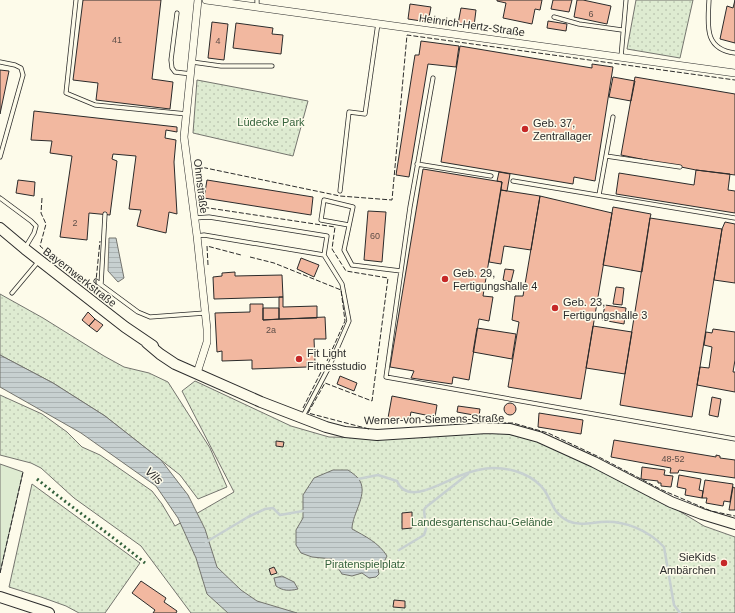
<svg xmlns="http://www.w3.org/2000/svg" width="735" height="613" viewBox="0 0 735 613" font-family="Helvetica,sans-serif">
  <defs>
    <pattern id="grass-dots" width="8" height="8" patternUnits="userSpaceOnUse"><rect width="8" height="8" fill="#deebd1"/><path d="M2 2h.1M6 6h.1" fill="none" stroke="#bfcab4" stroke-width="1.8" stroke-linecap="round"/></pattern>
    <pattern id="water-rules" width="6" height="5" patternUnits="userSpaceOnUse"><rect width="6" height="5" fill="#c7d0d0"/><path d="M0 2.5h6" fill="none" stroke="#abb3b3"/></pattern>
  </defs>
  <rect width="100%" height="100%" fill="#fdfbea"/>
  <path fill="url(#grass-dots)" stroke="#74746e" d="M636,0H693L680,58L627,49Z
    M197,80L308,101L293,156L193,133Z
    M0,294L43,318L104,356L124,367L149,373L168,382L210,448L227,487L198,499L180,475L105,416L53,383L0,355Z
    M195,381L291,426L329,437L378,438L489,430L522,437L555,447L671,506L704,526L735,537V613H191L141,546L74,498L41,468L31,463L0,455V395L42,414L67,432L82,447L100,455L152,491L162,504L175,526L234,492L182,391Z
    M32,484L140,563L105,613H79L66,606L41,597L9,587Z"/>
  <path fill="#deebd1" stroke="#74746e" d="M0,464L23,472L0,573Z"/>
  <path fill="url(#water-rules)" stroke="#74746e" d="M109,238H116L124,278L118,282L108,271Z
    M0,355L53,383L105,416L161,460L188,495L205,529L217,567L241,590L257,601L297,613H228L207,594L196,558L178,518L156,486L81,433L0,387Z
    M333,470H348C351,472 355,475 358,478C370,493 352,513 352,529C365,536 379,543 387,556L384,562V566L378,569L379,574L376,577L369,578L362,573L352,576L342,574L332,559L312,557L301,553L296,545V530L303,518V495L314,478Z
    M282,576L294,582L298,589C289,591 283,591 276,586L274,578Z"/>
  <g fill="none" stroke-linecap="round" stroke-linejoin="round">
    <path stroke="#c7d0d0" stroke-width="2.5" d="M358,479L378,475L397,481C407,506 443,482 459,476C469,472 483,468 494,468C512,468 534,475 545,491C552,503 554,514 568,521C579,526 590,523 601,522C624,520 648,530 664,547L674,605L680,613
      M206,542L248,517L265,509L273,508L280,515L303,511
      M399,550L424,535L426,529L424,510L426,507L468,474"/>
  </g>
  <path fill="#f2b8a0" stroke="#2b2b2b" d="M83,0H161L152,79L173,82L170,109L96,100L98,83L73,80Z
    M497,0H542L540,10L535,9L532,24L503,18L506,3L497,1Z
    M553,0H572L569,12L551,9Z
    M577,0H583L611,6L607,24L574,17Z
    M735,0V43L720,39L727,6L733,8Z
    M410,4L431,7L428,22L408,19Z
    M461,8L476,10L474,26L458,24Z
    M548,21L567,24L566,31L547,28Z
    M212,22L228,24L224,60L208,58Z
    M236,23L273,28L272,34L283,35L281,54L233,48Z
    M421,41L459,46L456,67L428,64L409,177L396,175L415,55H419Z
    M460,46L592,68V64L613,67L595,181L574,177L573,184L441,162Z
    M0,70L9,71L0,114Z
    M613,77L635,81L631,101L609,97Z
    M635,77L735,94V175L696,170L621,155Z
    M34,111L177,127V132L166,130L165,138L176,140L174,162L177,214L169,212L166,233L137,226L141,210L129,209L136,156L113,154L112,159L117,161L110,215L89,213L87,240L60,237L72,156L50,153L52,141L31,140Z
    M423,169L502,182L483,296L493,297L489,321L479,319L469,380L453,377L452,384L411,378L414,371L390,367Z
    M696,170L730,174L728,190L735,191V213L616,194L619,173L694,185Z
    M499,172L510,174L507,191L501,190L502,182L497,181Z
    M18,180L35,182L34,196L16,193Z
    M207,180L313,197L311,215L204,198Z
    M501,190L540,196L531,250L504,246L501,264L489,262Z
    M540,196L612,213L581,399L508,387L519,322L512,320L515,296H523Z
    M613,207L651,214L650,218L642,272L603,265Z
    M368,211L386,212L382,262L364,260Z
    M650,218L722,229L692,417L620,405Z
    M725,222L735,224V283L714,280L722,229Z
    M301,258L319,265L314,277L297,269Z
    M505,269L514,270L511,282L503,280Z
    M235,272V276L282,275L283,297L214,299L213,277L222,276V273Z
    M616,287L624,288L622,305L613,304Z
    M279,297H283V307L317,306V318L279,319Z
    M250,304H263V320L325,317L326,339H314L315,362H307V367L252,369V360L222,361V351L217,352L215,313L250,312Z
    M605,305L626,308L624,324L602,320Z
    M263,308H279V319L263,320Z
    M88,312L95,319L89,326L82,320Z
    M95,319L103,325L97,332L89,326Z
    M593,326L632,332L625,374L586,368Z
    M477,328L516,334L512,359L473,352Z
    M713,329L735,332V360L733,372H735V392L697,385L700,367L709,368L712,347L704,345L706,332L712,333Z
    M340,376L357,383L354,391L337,384Z
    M392,396L437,405L435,417L411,412L409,422L388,418Z
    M712,397L721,399L718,417L709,415Z
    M504 409a6 6 0 1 1 12 0a6 6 0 1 1-12 0Z
    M458,406L480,409L479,416L457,412Z
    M539,413L583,420L581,434L538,427Z
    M614,440L716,457V455L720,456V458L735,460V478L679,470L678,473H670L671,468L611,457Z
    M276,441L284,442L283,447L276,446Z
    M642,467L665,470L664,475L673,476L671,487L661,486V483H658V481L641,479Z
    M679,475L701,479L699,490L703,491L702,498L685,495L686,489L677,487Z
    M705,480L733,484L730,502L724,501L723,506L706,503L707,498H702Z
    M733,487L735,488V510H729Z
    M412,512V528L402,529V513Z
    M274,567L277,573L271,575L269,569Z
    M141,581L166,598L164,602L177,611L176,613H153L155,610L132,593Z
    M394,600L405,601V608L393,607Z"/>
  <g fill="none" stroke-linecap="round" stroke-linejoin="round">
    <defs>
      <path id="lane" d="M76,0L66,93L95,105L187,114
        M709,0C708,24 703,49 735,53
        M257,7V0
        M177,13L171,60L172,68L175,72L191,74
        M554,17L579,24L622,30
        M621,57L626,0
        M0,62L15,65L21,68L23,75L0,157
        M192,62L221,66H272
        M433,78L410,207L386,377L735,439
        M606,156L680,167
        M417,164L491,176
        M513,181L735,218
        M340,191L349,112L365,114L378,23
        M599,195L613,117
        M0,198L31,221L36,226L34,233L25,248
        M194,218L209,217L327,236L324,255L342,284L349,321L329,367L302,418
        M349,225L321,220L324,200L353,207L344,250L352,265L401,271
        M197,236L204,235L324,255
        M96,281L138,312L150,317L205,313
        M101,285L105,214
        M12,293L38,262"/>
      <path id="street" d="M206,0L735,73
        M197,373L207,342V329L197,236L184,137L198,0"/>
      <path id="secondary" d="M0,228L25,249L125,327L153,346
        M147,343L160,354L175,364L261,402L326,427L345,432L377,435L487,428L510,429L539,437L594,462L671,502L702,514L735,524
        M0,597L49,613"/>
    </defs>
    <use href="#lane" stroke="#2b2b2b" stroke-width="5"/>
    <use href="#street" stroke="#2b2b2b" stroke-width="8"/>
    <use href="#secondary" stroke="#2b2b2b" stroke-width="12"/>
    <use href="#lane" stroke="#fdfbea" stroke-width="3.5"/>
    <use href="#street" stroke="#fdfbea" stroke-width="7"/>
    <use href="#secondary" stroke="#fdfbea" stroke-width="10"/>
    <path stroke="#34623c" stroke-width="3" stroke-dasharray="2 3" stroke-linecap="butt" d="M37,479C72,508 110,534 145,563"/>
    <path stroke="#2b2b2b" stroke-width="1" stroke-dasharray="5 2" stroke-linecap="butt" d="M42,198L41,213L46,224L40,246L96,294V281L100,241
      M250,257L274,263L341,290L345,321L327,361
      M208,265L207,246L241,255
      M303,408L323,368
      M487,423H513L548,433L597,456L662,490L711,511L735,516
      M369,429L308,413L325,383L372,401L388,278L346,271L332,249L335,227L202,207L196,166L340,196L392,200L407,35L735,80
      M0,573L23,472"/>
  </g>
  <g fill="#c62828" stroke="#fdfbea" stroke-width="1.5">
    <circle cx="525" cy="129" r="4"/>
    <circle cx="445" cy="279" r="4"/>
    <circle cx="555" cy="308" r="4"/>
    <circle cx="299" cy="359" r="4"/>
    <circle cx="724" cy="563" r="4"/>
  </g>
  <g text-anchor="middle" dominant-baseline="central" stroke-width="3" stroke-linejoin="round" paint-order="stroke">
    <g font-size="9" fill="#5d4e48">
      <text x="591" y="14">6</text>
      <text x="117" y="40">41</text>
      <text x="218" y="41">4</text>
      <text x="75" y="223">2</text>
      <text x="375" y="236">60</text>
      <text x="271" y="330">2a</text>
      <text x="673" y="459">48-52</text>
    </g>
    <g font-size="11" fill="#2b2b2b" stroke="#fdfbea">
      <text transform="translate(472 25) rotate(8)">Heinrich-Hertz-Straße</text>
      <text transform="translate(201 186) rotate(83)">Ohmstraße</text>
      <text transform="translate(80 277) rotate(38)">Bayernwerkstraße</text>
      <text transform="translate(434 419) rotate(-1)">Werner-von-Siemens-Straße</text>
    </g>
    <g font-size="11" fill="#34623c" stroke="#fdfbea">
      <text x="271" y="122">Lüdecke Park</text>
      <text x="482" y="522">Landesgartenschau-Gelände</text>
      <text x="365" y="564">Piratenspielplatz</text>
    </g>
    <g font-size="11" fill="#2b2b2b" stroke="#fdfbea" text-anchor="start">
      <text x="533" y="123">Geb. 37,<tspan x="533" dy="13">Zentrallager</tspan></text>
      <text x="453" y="273">Geb. 29,<tspan x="453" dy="13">Fertigungshalle 4</tspan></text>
      <text x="563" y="302">Geb. 23,<tspan x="563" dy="13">Fertigungshalle 3</tspan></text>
      <text x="307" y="353">Fit Light<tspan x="307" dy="13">Fitnesstudio</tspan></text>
      <text x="716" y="557" text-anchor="end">SieKids<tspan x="716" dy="13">Ambärchen</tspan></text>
    </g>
    <g font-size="12" font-style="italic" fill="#2b2b2b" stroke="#fdfbea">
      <text transform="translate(154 476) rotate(42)">Vils</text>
    </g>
  </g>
</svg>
